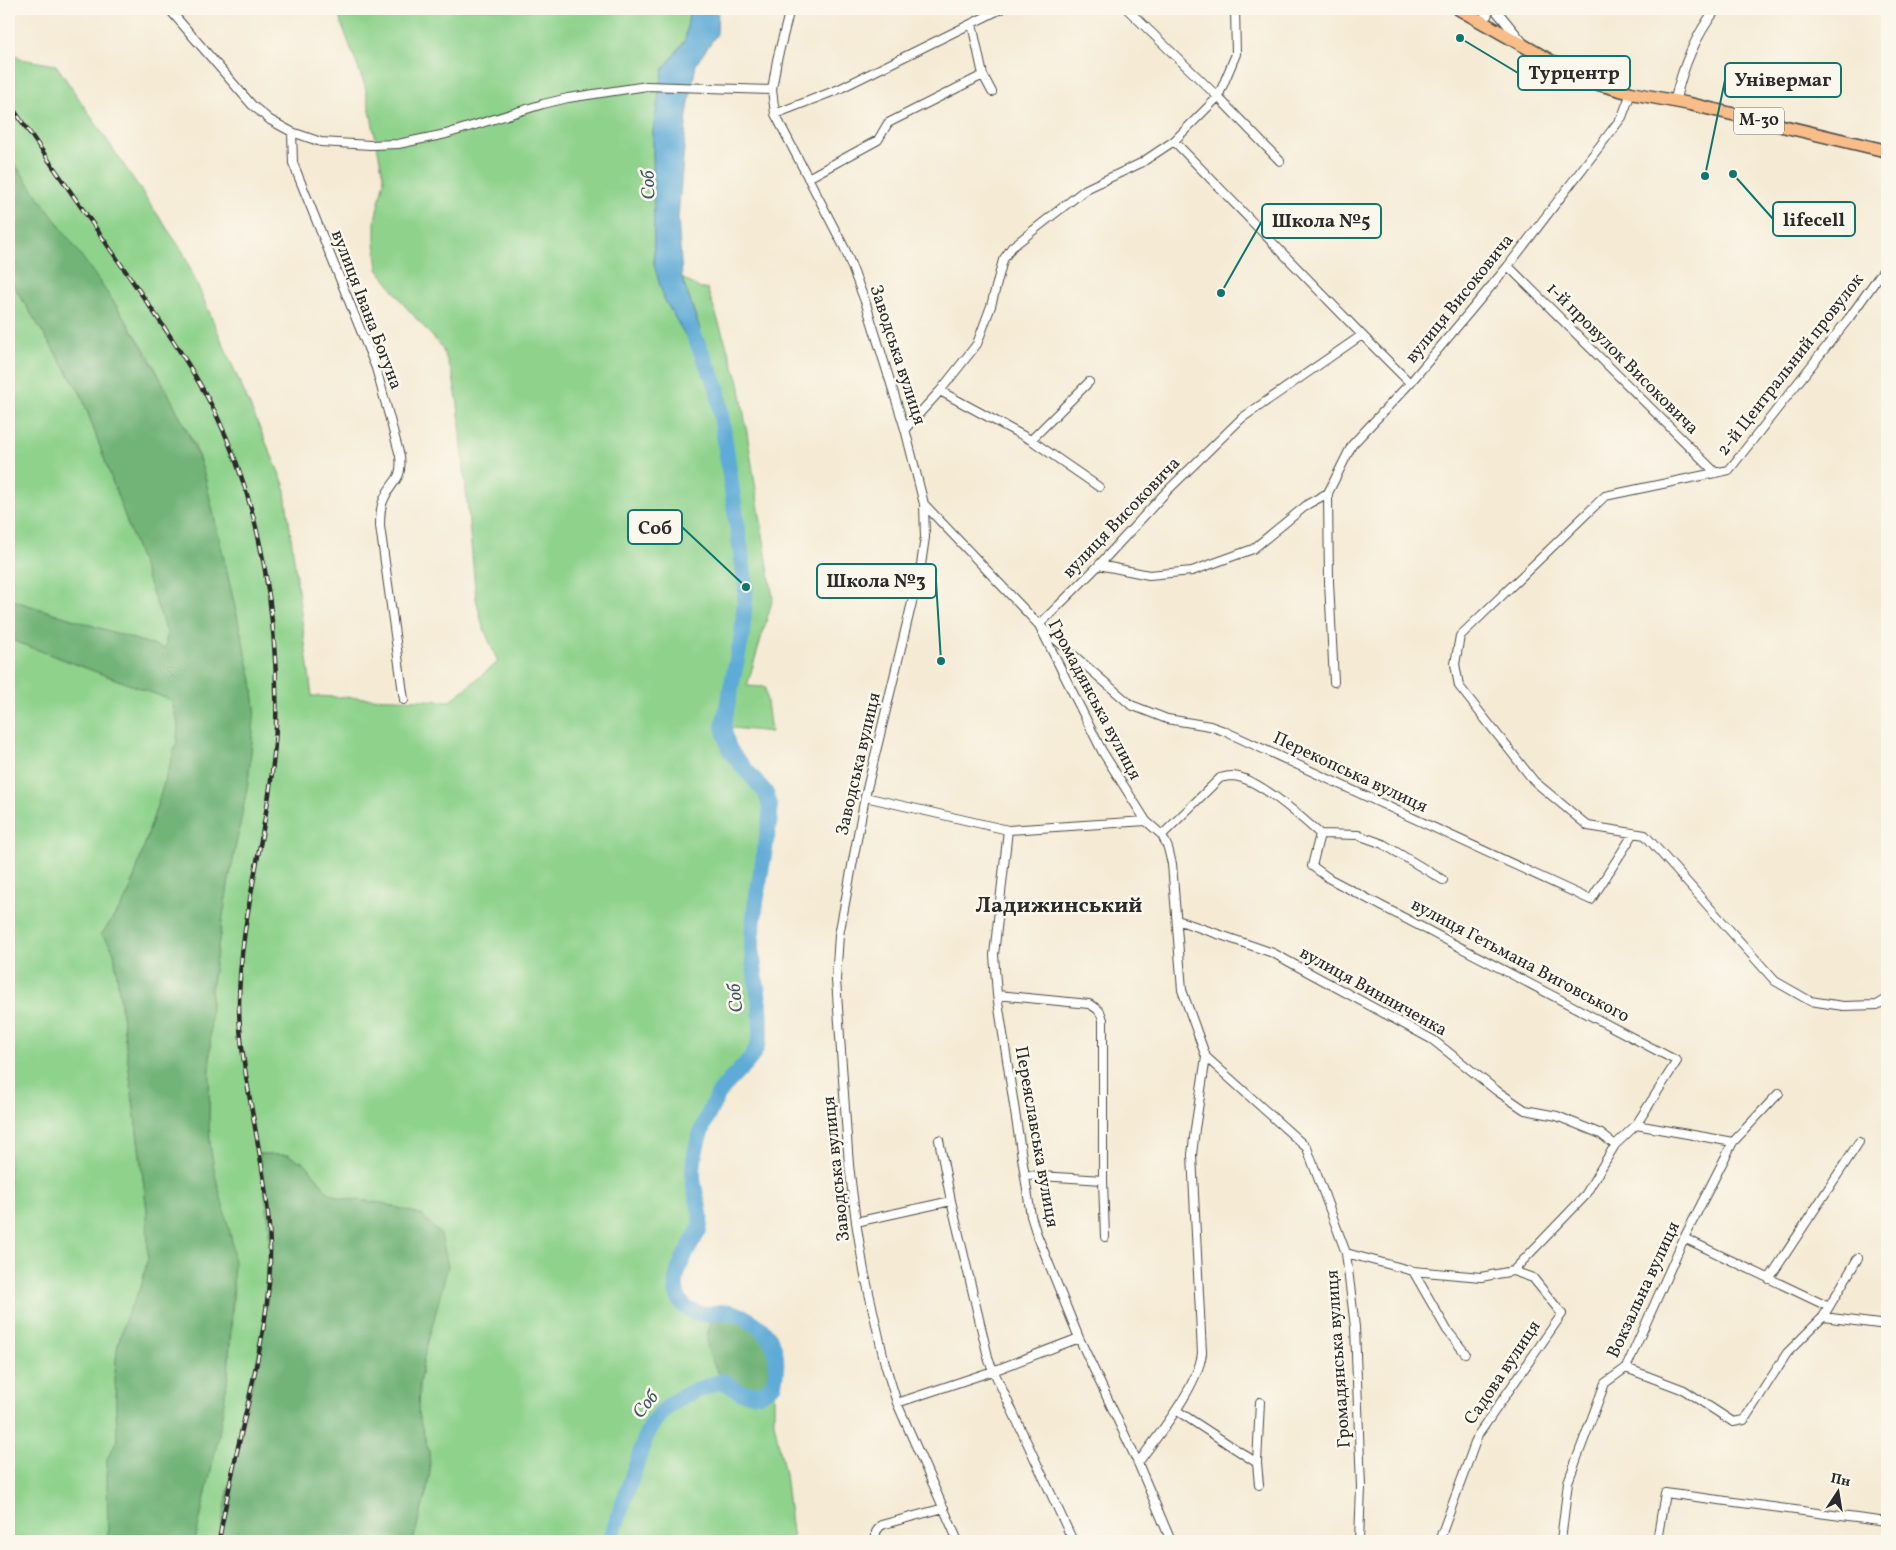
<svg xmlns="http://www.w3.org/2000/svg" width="1896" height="1550" viewBox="0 0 1896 1550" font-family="Vollkorn,serif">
  <rect width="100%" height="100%" fill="#fbf7ec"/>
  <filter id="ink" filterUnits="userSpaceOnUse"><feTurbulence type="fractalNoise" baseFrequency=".02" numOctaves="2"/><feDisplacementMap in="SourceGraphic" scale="10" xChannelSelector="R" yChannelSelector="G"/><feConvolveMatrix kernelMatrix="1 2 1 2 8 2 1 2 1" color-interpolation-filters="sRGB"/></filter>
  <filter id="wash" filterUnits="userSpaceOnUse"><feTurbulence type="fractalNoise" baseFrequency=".0096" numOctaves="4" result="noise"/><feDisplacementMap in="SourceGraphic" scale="20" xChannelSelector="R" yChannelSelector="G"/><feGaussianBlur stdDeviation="1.12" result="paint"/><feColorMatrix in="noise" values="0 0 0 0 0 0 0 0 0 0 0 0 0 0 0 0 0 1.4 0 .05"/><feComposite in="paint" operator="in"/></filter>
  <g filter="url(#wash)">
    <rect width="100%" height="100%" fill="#f5ebd5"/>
    <path fill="#8ed28c" stroke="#5c7e5c" d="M336,9H690L685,40L663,70L653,131L654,265L698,343L700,329L682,278L701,289L707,288L739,382L773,598L747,686L765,687L771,732L723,727C724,733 725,740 728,746C741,775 769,780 770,816C765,859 753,901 752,944C752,973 764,1007 760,1035C756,1064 728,1074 716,1099C703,1123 692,1150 693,1178C694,1196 704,1212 699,1230C692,1244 681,1258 677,1273C669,1303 690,1318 718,1311L713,1319L768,1390L774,1384V1422L785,1474L793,1541H413L427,1490L430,1470L429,1452L418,1414L419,1385L424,1357L422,1215L382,1203L340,1198L328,1192L306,1164L288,1155L260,1154L268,1217L270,1251L267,1302L262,1340L228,1491L219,1541H195L219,1434L228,1375L234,1287L210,1145L209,1117L211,989L228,885L248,783L255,709L252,681L205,477L195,446L149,356L118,308L9,156V49L21,59L56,65L183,252L284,484L312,696L450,701L498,662L482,624L476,598L458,404L452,372L441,346L405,306L378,269L375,243V220L384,180L365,86Z
      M9,278L81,394L167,633L166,649L9,599Z
      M9,639L171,700L178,723L177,742L131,888L123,904L101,935L108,942L114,952L147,1210L148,1257L142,1284L126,1317L117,1349L115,1374L117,1440L107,1459L108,1541H9Z"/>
    <path fill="#72b478" stroke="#4e7052" d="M9,156C65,235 126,311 170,397C184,425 196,447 205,477L252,681L255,709L248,783L228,885L211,989L209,1116L210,1145L215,1174L232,1241L234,1263L228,1375L219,1434L195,1541H108L107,1459L117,1440L115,1374L117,1349L126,1317L142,1284L148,1257L147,1210L114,952L108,942L101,935L123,904L131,888L177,742L178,723L171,700L9,639V599L165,649L167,633L81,394L9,278Z
      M259,1154L288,1155L306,1164L328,1192L340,1198L382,1203L422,1215L441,1235L448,1266L424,1357L419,1385L418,1414L429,1452L430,1470L427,1490L413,1541H219C227,1494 238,1447 249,1400C258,1358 267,1318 269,1276C272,1235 266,1195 259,1154Z
      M718,1311C739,1313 769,1325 775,1348C778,1360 776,1372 774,1384L760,1394C754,1394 747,1395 741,1393C732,1389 723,1381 718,1372C705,1351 702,1333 718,1311Z"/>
    <path fill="#5eabd7" stroke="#446b81" d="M690,9H718L717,34L696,64L687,114L678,217L682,278L700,329L698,344L685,335L664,299L654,265L653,131L663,70L685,40Z"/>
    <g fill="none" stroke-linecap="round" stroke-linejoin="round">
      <path stroke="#5eabd7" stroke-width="16" d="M610,1541L647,1433C665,1399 690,1392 723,1381L740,1392L760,1394L774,1384C779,1357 778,1340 754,1323C747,1318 739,1314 730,1312C721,1311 715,1314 707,1314C684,1314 672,1297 677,1275C680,1260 692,1244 699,1230C704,1212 694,1196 693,1178C692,1150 703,1123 716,1099C728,1074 756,1065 760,1035C764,1007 752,973 752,944C753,901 765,859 770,816V807L766,793L733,755L728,746L723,726L742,635L746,587L717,387L689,324"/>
    </g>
  </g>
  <g filter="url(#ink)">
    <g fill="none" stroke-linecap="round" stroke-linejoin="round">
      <defs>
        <path id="minor" d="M169,9L252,105L270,120L292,132L321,142L370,145L398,144L446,134L543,104L568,98L647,86L772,90
          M790,9L777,60L772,90L775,114L845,249L866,304L905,429L924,504L925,537L921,565L865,797L839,935L836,980L849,1165L856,1222L864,1271L885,1364L897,1403L958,1541
          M1127,9L1218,97L1280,161
          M972,24L983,75L992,92
          M1631,93L1622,117L1508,266L1410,383L1362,335L1242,418L1166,492L1099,565L1039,625L1131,705L1167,719L1210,726L1224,731L1591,900L1634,833
          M775,114L837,90L1001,9
          M292,132L293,163L376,368L400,456C403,482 392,479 384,499C380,507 380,517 380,526L404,700
          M1174,141L1362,335
          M808,178L878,140L888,123L983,75
          M1887,265L1849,318L1729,470L1605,496L1460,636L1455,664L1459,686L1534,781L1588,826L1645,835L1775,981L1810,1001L1843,1006L1877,1005L1887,999
          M1508,266L1716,473
          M940,391L1031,440L1099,487
          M905,429L940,391L977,344L991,306L1003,260L1012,247L1086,189L1141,163L1174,141L1218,97L1236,54L1235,9
          M1031,440L1089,382
          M1328,493L1329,582L1334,682
          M924,504L1039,625L1102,751L1146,821L1162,835L1168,848L1172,864L1182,990L1206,1057L1307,1148L1346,1253L1355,1327L1361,1487L1359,1541
          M1099,565L1149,575L1192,571L1253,549L1308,504L1328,493L1352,445L1410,383
          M865,797L1008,830L1146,821
          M1008,830L994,955L997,995L1031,1216L1036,1232L1079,1338L1138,1463L1171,1541
          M1320,834L1312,866L1330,879L1677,1061L1636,1125L1615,1145L1584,1197L1513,1271L1481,1277L1413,1271L1346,1253
          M1162,835L1220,778C1224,777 1228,776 1232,776C1257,777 1301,817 1320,834L1358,835L1383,844L1443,880
          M1177,920L1273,953L1433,1040L1497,1091L1525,1110L1557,1116L1601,1134L1615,1145
          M997,995L1089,1004C1097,1008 1101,1011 1103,1020V1180L1105,1237
          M1636,1125L1733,1142
          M939,1140L951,1201L989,1361L1073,1541
          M1025,1175L1103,1180
          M856,1222L951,1201
          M1684,1238L1829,1307
          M1413,1271L1447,1330L1465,1353
          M1769,1279L1859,1142
          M1823,1317L1887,1325
          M1626,1368L1684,1390L1733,1422L1744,1420L1787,1353L1823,1317L1858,1258
          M897,1403L993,1371L1079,1338
          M1176,1410L1257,1463
          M1138,1463C1158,1435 1198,1387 1202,1353L1192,1155L1195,1129L1206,1057
          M1259,1485L1257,1463L1260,1402
          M876,1541V1532L881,1525L944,1508
          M1439,1541L1478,1435L1562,1314L1533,1278L1513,1271
          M1561,1541L1568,1482L1605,1383L1626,1368L1684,1238L1733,1142L1779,1093
          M1657,1541L1665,1493L1887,1522"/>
        <path id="tertiary" d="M1495,9L1522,42
          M1481,20L1487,15L1489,9
          M1675,101C1682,69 1696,35 1716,9"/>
        <path id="trunk" d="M1459,9L1556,64L1595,83L1631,93L1690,104L1887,151"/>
      </defs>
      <use href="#minor" stroke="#494844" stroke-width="10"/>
      <use href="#tertiary" stroke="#494844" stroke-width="11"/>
      <use href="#trunk" stroke="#494844" stroke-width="15"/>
      <use href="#minor" stroke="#fff" stroke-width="8"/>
      <use href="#tertiary" stroke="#fff" stroke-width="9"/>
      <use href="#trunk" stroke="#f8bd88" stroke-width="12"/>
      <defs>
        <path id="rail" d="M9,103C47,157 84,212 122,266C155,314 190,362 216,414C262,510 279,621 276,727C272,821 239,912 239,1006C239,1032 243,1057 247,1082C256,1137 269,1192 270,1248C271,1300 260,1349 249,1399C238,1446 227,1494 219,1541"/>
      </defs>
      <use href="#rail" stroke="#2b2b2b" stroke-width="4.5"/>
      <use href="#rail" stroke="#fbf7ec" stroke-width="2.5" stroke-dasharray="8" stroke-linecap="butt"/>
    </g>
  </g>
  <g text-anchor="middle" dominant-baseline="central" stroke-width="5" stroke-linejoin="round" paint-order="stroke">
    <rect fill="#fbf7ec" stroke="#696865" stroke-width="1" x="1734" y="107.5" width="50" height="27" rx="4"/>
    <g font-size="16" font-weight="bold" fill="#2b2b2b">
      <text x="1759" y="121">М-30</text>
    </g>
    <g font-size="18" fill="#2b2b2b" stroke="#fbf7ec">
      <text transform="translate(1460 299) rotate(-51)">вулиця Високовича</text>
      <text transform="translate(366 310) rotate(69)">вулиця Івана Богуна</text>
      <text transform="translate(897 355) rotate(72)">Заводська вулиця</text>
      <text transform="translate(1622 359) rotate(45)">1-й провулок Високовича</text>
      <text transform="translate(1791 365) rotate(-52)">2-й Центральний провулок</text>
      <text transform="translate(1122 518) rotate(-46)">вулиця Високовича</text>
      <text transform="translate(1094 700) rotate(62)">Громадянська вулиця</text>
      <text transform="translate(859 764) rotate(-77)">Заводська вулиця</text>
      <text transform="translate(1350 773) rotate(25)">Перекопська вулиця</text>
      <text transform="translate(1520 961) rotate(28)">вулиця Гетьмана Виговського</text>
      <text transform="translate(1373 992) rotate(29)">вулиця Винниченка</text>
      <text transform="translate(1036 1137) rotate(80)">Переяславська вулиця</text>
      <text transform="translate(837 1169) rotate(-96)">Заводська вулиця</text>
      <text transform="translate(1644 1290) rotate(-65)">Вокзальна вулиця</text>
      <text transform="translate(1339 1359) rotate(-94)">Громадянська вулиця</text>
      <text transform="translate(1503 1373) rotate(-56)">Садова вулиця</text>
    </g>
    <g font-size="19" font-style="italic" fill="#3d5867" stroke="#fbf7ec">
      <text transform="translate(649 185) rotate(-92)">Соб</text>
      <text transform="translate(736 998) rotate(-96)">Соб</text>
      <text transform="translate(646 1405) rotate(-51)">Соб</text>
    </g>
    <g font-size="22" font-weight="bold" fill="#2b2b2b" stroke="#fbf7ec">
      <text x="1059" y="906">Ладижинський</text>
    </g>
  </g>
  <path fill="none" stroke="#0f766e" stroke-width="2" d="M1460 38L1518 73M1705 176L1725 80M1733 174L1773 219M1221 293L1262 221M746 587L682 527M941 661L936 581"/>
  <g fill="#0f766e" stroke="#fbf7ec" stroke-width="2">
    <circle cx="1460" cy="38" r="5"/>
    <circle cx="1705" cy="176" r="5"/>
    <circle cx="1733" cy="174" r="5"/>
    <circle cx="1221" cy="293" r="5"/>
    <circle cx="746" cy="587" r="5"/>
    <circle cx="941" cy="661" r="5"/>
  </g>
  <g fill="#fbf7ec" stroke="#0f766e" stroke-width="2">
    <rect x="1518" y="56" width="112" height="34" rx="5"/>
    <rect x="1725" y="63" width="116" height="34" rx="5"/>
    <rect x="1773" y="202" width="82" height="34" rx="5"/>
    <rect x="1262" y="204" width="119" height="34" rx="5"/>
    <rect x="628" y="510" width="54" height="34" rx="5"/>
    <rect x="817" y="564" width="119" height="34" rx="5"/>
  </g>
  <g font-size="19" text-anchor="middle" font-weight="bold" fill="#2b2b2b">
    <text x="1574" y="79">Турцентр</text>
    <text x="1783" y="86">Універмаг</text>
    <text x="1814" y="226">lifecell</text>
    <text x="1321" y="227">Школа №5</text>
    <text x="655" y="534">Соб</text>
    <text x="876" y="587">Школа №3</text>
  </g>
  <rect width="1896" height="1550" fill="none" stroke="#fbf7ec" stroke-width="30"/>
  <g transform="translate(1838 1492) rotate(12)" stroke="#fbf7ec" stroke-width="4" paint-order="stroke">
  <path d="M0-4L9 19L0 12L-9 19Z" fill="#2b2b2b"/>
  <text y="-8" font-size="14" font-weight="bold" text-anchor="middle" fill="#2b2b2b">Пн</text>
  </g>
</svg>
